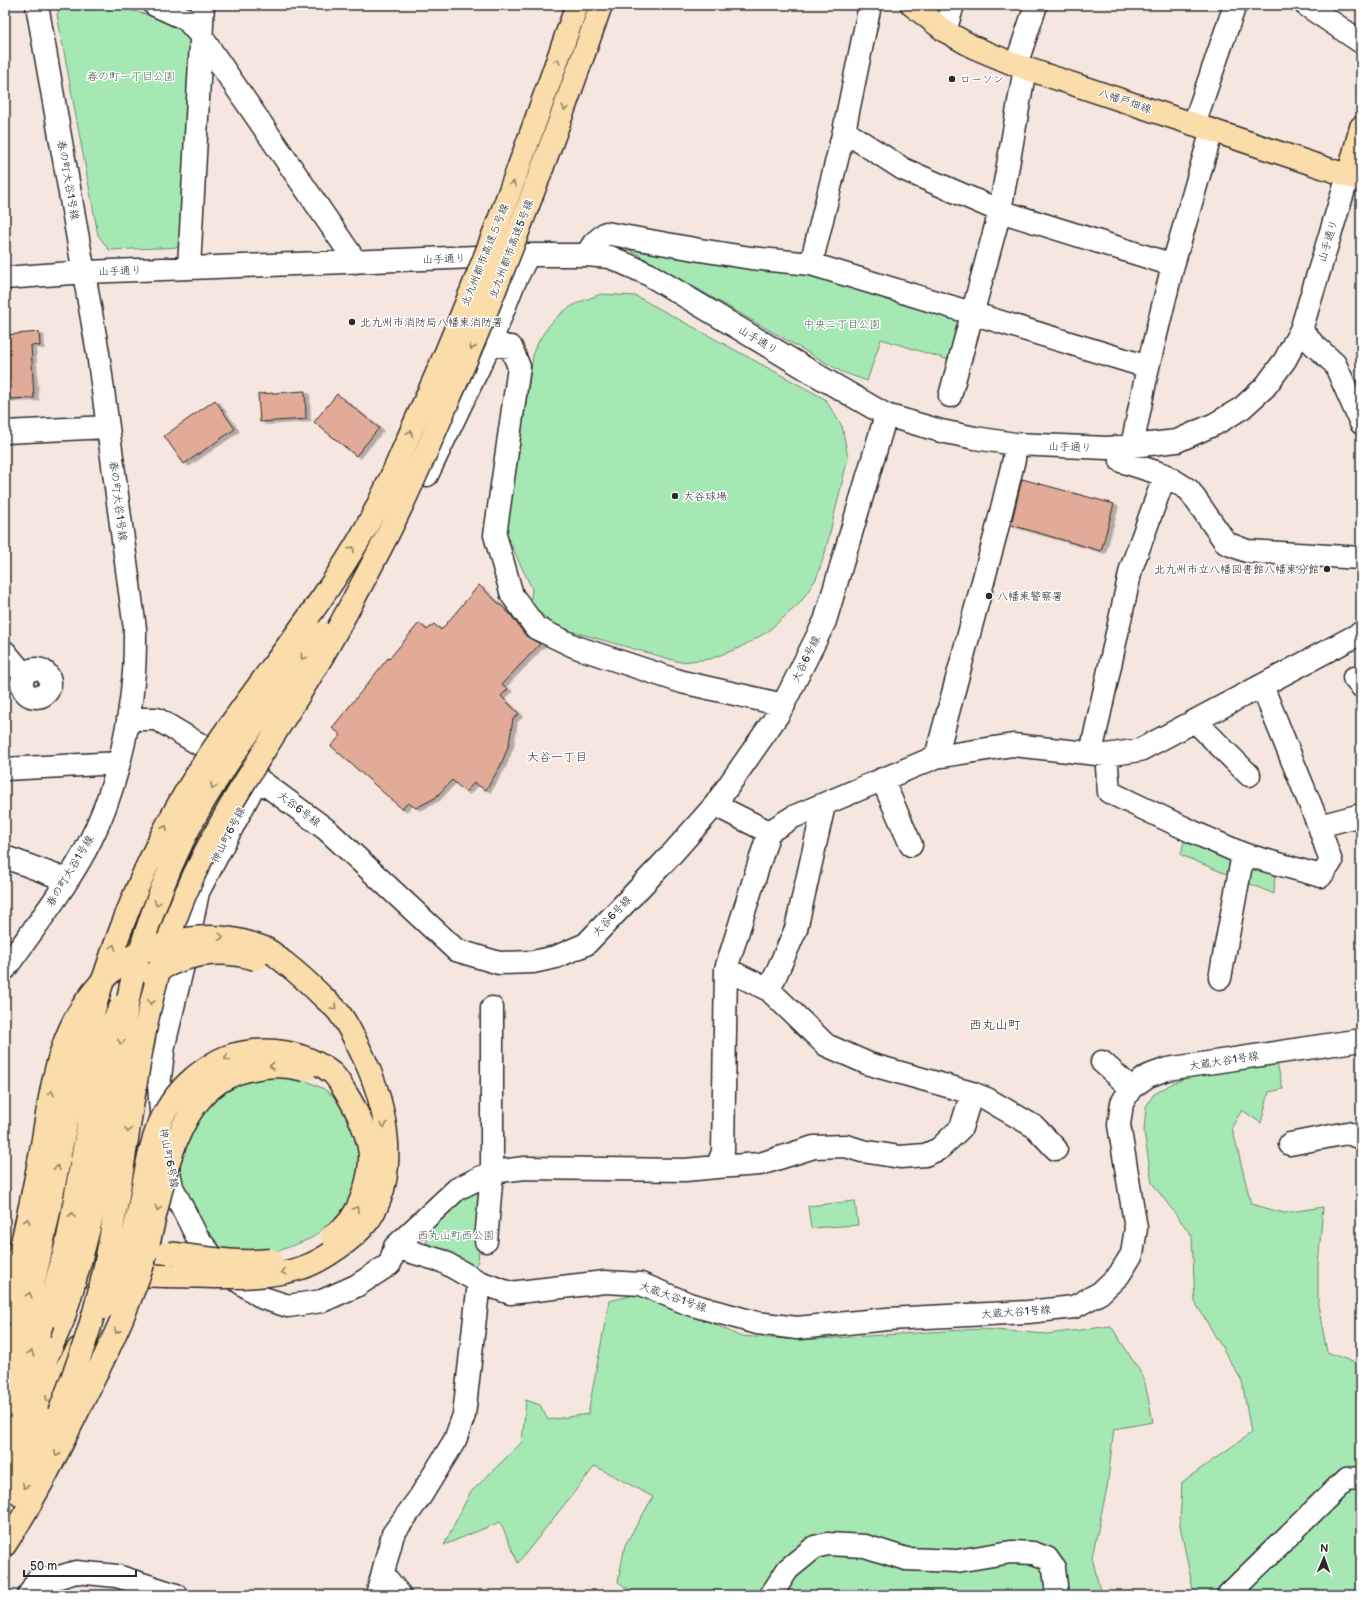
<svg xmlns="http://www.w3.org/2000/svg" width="1366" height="1600" viewBox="0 0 1366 1600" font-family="'Balsamiq Sans','Klee One',sans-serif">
  <defs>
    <filter id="shadow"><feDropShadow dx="4.5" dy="2.5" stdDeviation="0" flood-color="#0004"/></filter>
  </defs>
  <rect width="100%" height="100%" fill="#f6e6e0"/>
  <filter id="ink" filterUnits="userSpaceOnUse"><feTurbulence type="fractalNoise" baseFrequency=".025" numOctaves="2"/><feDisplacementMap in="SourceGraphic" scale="8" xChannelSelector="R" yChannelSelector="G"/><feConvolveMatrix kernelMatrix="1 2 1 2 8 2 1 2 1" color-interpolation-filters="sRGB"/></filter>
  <g filter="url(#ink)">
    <path fill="#a5e8b3" stroke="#688a6f" d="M62,5C73,5 83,5 93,5C118,6 173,18 191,34L182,247L109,250L98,235L57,14Z
      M621,245L809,271L965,318L952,361L881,339L867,381L842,372Z
      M601,294L636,296L825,399L842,426L848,458L825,553L816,579L800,603L767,632L739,648L710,659L680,662L574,632L552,623L530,604L532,589L506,534L534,350C543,332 554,316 572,306C580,301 591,298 601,294Z
      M1185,835L1275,868L1274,894L1181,855Z
      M1277,1063L1283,1089L1269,1092L1261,1123L1242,1110L1232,1127L1251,1204L1284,1213L1323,1207L1318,1266V1305L1327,1352L1361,1365V1595H1194L1180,1525L1182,1482L1251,1433L1242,1381L1195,1302L1192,1236L1152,1183L1144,1132L1146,1107L1153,1095L1173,1083L1208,1070Z
      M264,1074L296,1076L324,1089L336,1098L355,1132L360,1158L356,1188L339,1215L312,1238L276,1252L226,1250L210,1246L174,1176L185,1138L201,1113L235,1083Z
      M473,1187L484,1190L478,1261L473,1269L426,1248L428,1232L448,1208Z
      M855,1201L858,1225L811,1228L808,1206Z
      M638,1294L679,1307L739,1336L802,1340L981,1329L1047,1334L1111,1326L1144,1378L1153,1422L1114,1429L1107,1488L1092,1557L1101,1595H637L618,1582L625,1545L653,1497L595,1466L518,1563L500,1522L444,1545L470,1493L522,1442L526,1400L540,1405L548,1420L588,1414L609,1301Z"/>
    <path fill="#e1ab97" stroke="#2b2b2b" filter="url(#shadow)" d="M39,332L40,346L31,345L34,398L5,399V335Z
      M305,391L306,419L260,422L258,394Z
      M337,394L379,428L356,456L314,422Z
      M215,400L235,429L184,464L164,436Z
      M1022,479L1114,504L1101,551L1011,525Z
      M479,585L510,614L526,636L540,644L502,684L508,689L501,696L519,714L513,719L509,744L501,765L486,790L474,783L465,792L452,780L435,798L416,808L408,803L402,809L331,746L341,735L332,728L388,658L389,659L419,623L427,630L434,624L441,630Z"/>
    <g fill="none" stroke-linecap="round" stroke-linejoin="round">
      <defs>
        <path id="minor" d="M155,5L186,19L201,36L356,262
          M1306,5L1361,42
          M945,31L953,5
          M1016,65L1036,5
          M1194,124L1235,5
          M844,131L903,169L1000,211L1173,265
          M586,255L594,243L606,233L700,250L751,258L811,264L1148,367
          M811,264L844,131L870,5
          M189,268L203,5
          M5,278L85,272L528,255H586L610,257L648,274L820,377L886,415L941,431L975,438L1015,444L1107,448L1132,446L1177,441L1215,424L1242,408L1265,387L1285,360L1301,330L1348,176
          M1301,330L1313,344L1335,364L1361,423
          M490,344L511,347L519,367L495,535L512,595L536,628L576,647L682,682L784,705
          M950,396L1000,211L1025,68
          M5,432L108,427
          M427,475L490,344L513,285L528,255
          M1165,475L1189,490L1226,543L1247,551L1361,558
          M5,652L24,675
          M22 683a14 14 0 1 1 28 0a14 14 0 1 1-28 0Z
          M1354,678L1361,686
          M128,719H157L258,779L327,830L456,950L499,963L533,962L556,957L586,944L670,856L715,805L779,713L825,621L886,415
          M1195,721L1249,775
          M1091,753L1131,569L1165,475L1121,461L1132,446L1148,367L1173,265L1212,130
          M1106,755L1109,792L1193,832L1243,854L1321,876L1331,862L1319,826L1262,686
          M936,757L996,533L1014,459L1015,444
          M5,769L119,763
          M258,778L198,892L184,961L164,1045L159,1085L163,1139L172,1187L197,1237L225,1272L263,1298L288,1306L322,1301L356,1286L390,1264L395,1247L442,1261L479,1282L510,1293L605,1282L641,1284L689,1304L757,1323L797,1328L887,1319L1028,1312L1074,1307L1100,1293L1119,1275L1132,1254L1136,1228L1119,1125L1122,1103L1131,1088L1148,1076L1167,1069L1361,1040
          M882,779L911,845
          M715,805L769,832
          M1319,826L1361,815
          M5,857L67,880
          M5,969C32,931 62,893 85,851C114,797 129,734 134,672C135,658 135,643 135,629L98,353L37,5
          M726,969L769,990L826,1045L869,1064L972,1093L987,1099L1035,1127L1056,1149
          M1220,978L1243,854
          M769,990L796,929L824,805
          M1102,1062L1131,1088
          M1290,1144L1347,1133L1361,1138
          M717,1167L760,1164L814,1147L846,1146L862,1151L900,1157L925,1155L939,1149L961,1128L972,1093
          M486,1241L492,1172V1008
          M395,1247L457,1189L492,1172L525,1168L685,1170L717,1167L723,1152L726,969L769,832L793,817L936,757L1013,745L1106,755L1140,750L1361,633
          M383,1574L400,1595
          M29,1595L37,1580L56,1578L76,1572L117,1576L176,1595
          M377,1595L393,1534L420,1497L455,1440L464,1415L479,1282
          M771,1595L788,1569L815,1547L827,1544L865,1546L906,1559L957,1561L1011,1552L1033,1553L1047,1558L1054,1568L1057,1595
          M1228,1595L1346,1479L1361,1478"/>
        <path id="major" d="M912,5L945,31L973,47L1016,65L1361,180
          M1348,176L1361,127"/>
        <path id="highway" d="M5,1254L126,1253
          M58,1273L166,1276
          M5,1372L19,1332
          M5,1414L39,1333
          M10,1442L63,1320
          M5,1480L50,1395L78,1349
          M20,1495L59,1413
          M5,1545C33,1503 52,1464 74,1419"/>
      </defs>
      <use href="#minor" stroke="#2b2b2b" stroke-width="25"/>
      <use href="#major" stroke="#2b2b2b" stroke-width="25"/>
      <use href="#highway" stroke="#2b2b2b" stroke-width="25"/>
      <use href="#minor" stroke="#fff" stroke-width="22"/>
      <use href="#major" stroke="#fbdcab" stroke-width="22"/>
      <use href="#highway" stroke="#fbdcab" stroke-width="22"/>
      <defs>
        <path id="highway-bridge" d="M152,974C184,954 220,948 256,959
          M167,1253C201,1257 236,1264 271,1260
          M103,1308C117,1286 127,1261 133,1236C148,1177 144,1120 193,1078C204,1069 217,1059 232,1055C267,1046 303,1050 332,1073C338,1078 342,1087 346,1093C357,1110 371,1140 370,1161C369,1181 359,1213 344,1227C340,1231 336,1233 332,1236
          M5,1313C18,1263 29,1213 39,1162C48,1114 52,1060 76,1017C88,996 108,971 129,958C140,952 152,948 164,944C194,935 223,934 253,944C258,946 264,947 268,950C274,953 279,959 285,963C299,974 312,986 325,999C330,1003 336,1008 340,1014C349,1026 356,1042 363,1056C386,1104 401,1173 369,1220C360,1232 349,1241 337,1249C327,1256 316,1263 304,1267C261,1282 211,1276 166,1276
          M63,1320C79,1268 94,1215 104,1161C110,1120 116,1079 122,1038C126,1013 129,986 137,961C155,900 181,836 215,783C247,731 286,683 321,633
          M19,1332C24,1314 30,1295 35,1276C50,1215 59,1152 73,1090C92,1007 118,926 155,849C210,732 304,639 367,526C388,488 404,446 422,407C481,276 529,140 577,5
          M39,1333L55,1287L68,1238L102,1048L110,1027L121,1006
          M59,1413C70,1384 81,1356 90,1326C102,1287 109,1247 116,1207C135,1100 142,997 185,895C221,810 276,736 322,657C345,617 366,576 387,536C409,493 428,448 447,404C505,273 554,140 601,5
          M74,1419C99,1369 124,1320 142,1267C163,1202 167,1088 248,1070C271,1065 283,1065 305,1070"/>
      </defs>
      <use href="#highway-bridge" stroke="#2b2b2b" stroke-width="25" stroke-linecap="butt"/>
      <use href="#highway-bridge" stroke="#fbdcab" stroke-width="22"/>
    </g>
    <defs><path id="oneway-chevron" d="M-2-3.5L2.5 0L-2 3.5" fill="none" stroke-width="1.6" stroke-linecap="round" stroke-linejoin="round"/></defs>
    <g stroke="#93846b">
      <use href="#oneway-chevron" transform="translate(557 61) rotate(-70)"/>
      <use href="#oneway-chevron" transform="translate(565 108) rotate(109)"/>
      <use href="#oneway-chevron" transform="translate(513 184) rotate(-69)"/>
      <use href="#oneway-chevron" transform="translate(472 347) rotate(113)"/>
      <use href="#oneway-chevron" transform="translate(410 433) rotate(-66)"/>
      <use href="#oneway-chevron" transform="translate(352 549) rotate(-58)"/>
      <use href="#oneway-chevron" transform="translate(303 657) rotate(126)"/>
      <use href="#oneway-chevron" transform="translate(213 786) rotate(120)"/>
      <use href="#oneway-chevron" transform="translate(165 828) rotate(-63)"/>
      <use href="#oneway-chevron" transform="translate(157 903) rotate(111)"/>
      <use href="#oneway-chevron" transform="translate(221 937) rotate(7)"/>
      <use href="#oneway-chevron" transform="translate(113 947) rotate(-69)"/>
      <use href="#oneway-chevron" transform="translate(151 1002) rotate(103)"/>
      <use href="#oneway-chevron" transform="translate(334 1007) rotate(45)"/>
      <use href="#oneway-chevron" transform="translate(121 1042) rotate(99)"/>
      <use href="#oneway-chevron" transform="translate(227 1058) rotate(158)"/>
      <use href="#oneway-chevron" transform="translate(272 1066) rotate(176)"/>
      <use href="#oneway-chevron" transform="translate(51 1093) rotate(-79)"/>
      <use href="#oneway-chevron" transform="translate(384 1125) rotate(83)"/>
      <use href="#oneway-chevron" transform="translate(128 1130) rotate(99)"/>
      <use href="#oneway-chevron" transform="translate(57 1168) rotate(-79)"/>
      <use href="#oneway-chevron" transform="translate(158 1208) rotate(104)"/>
      <use href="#oneway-chevron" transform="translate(356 1209) rotate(-61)"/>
      <use href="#oneway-chevron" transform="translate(72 1215) rotate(-79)"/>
      <use href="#oneway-chevron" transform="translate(27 1221) rotate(-78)"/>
      <use href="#oneway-chevron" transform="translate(284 1272) rotate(167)"/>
      <use href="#oneway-chevron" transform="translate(29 1295) rotate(-74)"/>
      <use href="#oneway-chevron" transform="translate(117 1331) rotate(115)"/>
      <use href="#oneway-chevron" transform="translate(31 1353) rotate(-68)"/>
      <use href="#oneway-chevron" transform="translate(48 1399) rotate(119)"/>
      <use href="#oneway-chevron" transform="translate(57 1454) rotate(116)"/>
      <use href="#oneway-chevron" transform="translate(25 1486) rotate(117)"/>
    </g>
  </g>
  <g fill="#2b2b2b" stroke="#fff" stroke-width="1.5">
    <circle cx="952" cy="79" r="4"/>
    <circle cx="352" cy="322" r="4"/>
    <circle cx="675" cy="496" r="4"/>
    <circle cx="1327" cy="569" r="4"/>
    <circle cx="989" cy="596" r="4"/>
  </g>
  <g text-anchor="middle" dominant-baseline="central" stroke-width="3" stroke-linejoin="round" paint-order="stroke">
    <g font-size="11" fill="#4a5a4d" stroke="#fff">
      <text x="131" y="76">春の町一丁目公園</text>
      <text x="842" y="324">中央二丁目公園</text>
      <text x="456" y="1235">西丸山町西公園</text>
    </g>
    <g font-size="11" fill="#2b2b2b" stroke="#fff" text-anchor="start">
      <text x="960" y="79">ローソン</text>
      <text x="360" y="322">北九州市消防局八幡東消防署</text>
      <text x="683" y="496">大谷球場</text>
      <text x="1319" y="569" text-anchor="end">北九州市立八幡図書館八幡東分館</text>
      <text x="997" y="596">八幡東警察署</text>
    </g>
    <g font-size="11" fill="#2b2b2b" stroke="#fff">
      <text transform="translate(1125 101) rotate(19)">八幡戸畑線</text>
      <text transform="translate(68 180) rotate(80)">春の町大谷1号線</text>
      <text transform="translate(1328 241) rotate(-73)">山手通り</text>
      <text transform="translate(511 249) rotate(-69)">北九州都市高速5号線</text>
      <text transform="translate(485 255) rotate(-68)">北九州都市高速５号線</text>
      <text transform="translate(444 259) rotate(-2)">山手通り</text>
      <text transform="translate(120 271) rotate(-2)">山手通り</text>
      <text transform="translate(758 340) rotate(31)">山手通り</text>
      <text transform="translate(1070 447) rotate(2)">山手通り</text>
      <text transform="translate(118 501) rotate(83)">春の町大谷1号線</text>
      <text transform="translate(806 659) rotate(-64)">大谷6号線</text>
      <text transform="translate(299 809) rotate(37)">大谷6号線</text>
      <text transform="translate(228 835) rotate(-63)">神山町6号線</text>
      <text transform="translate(70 871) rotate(-59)">春の町大谷1号線</text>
      <text transform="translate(612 916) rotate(-47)">大谷6号線</text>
      <text transform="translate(1224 1061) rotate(-9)">大蔵大谷1号線</text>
      <text transform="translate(169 1158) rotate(79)">神山町6号線</text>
      <text transform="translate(673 1297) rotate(19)">大蔵大谷1号線</text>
      <text transform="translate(1016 1312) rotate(-4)">大蔵大谷1号線</text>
    </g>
    <g font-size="12" fill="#2b2b2b" stroke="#fff">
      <text x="557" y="757">大谷一丁目</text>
    </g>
    <g font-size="13" fill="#2b2b2b" stroke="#fff">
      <text x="995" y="1025">西丸山町</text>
    </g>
  </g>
  <rect width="1366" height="1600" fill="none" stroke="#fff" stroke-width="20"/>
  <rect x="10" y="10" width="1346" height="1580" fill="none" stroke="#2b2b2b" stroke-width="1.5" filter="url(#ink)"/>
  <g transform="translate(1324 1558) rotate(2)" stroke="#ffffff" stroke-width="3" paint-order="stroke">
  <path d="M0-3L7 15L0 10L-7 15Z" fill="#2b2b2b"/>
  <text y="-6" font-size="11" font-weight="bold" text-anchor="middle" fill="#2b2b2b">N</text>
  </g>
  <path d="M24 1570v6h112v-6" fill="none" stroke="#2b2b2b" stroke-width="2"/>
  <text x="30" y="1570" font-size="12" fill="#2b2b2b" stroke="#ffffff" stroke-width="3" paint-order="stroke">50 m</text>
</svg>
